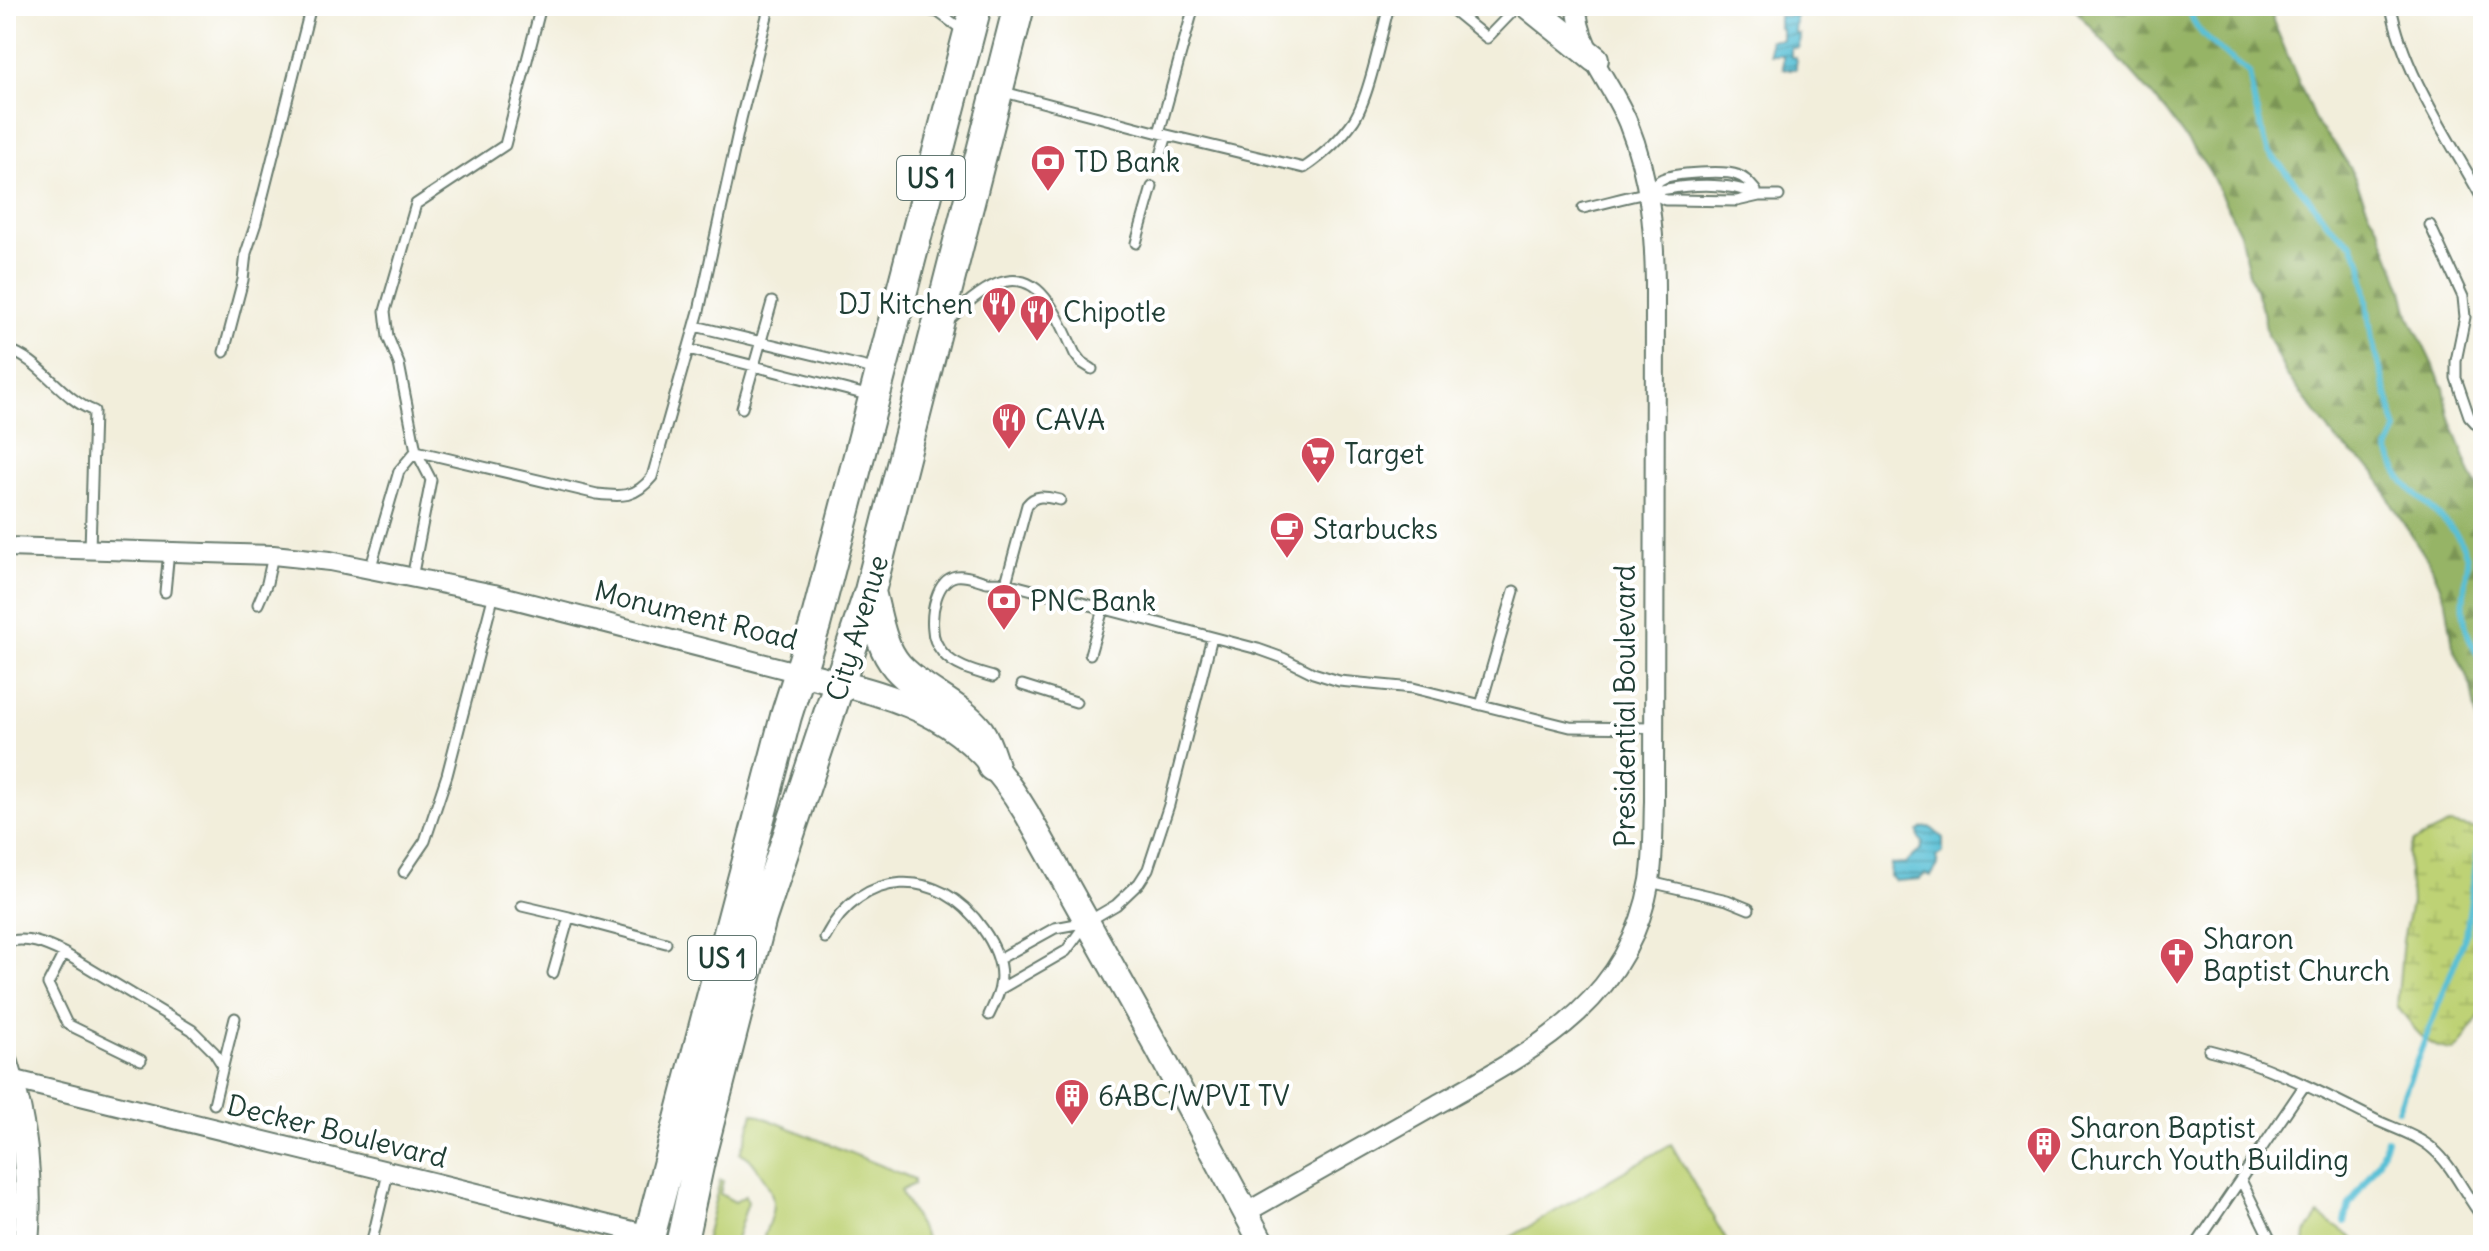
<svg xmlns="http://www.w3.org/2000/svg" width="2489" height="1251" viewBox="0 0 2489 1251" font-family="Delius,sans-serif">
  <defs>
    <pattern id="forest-firs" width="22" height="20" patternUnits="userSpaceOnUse" patternTransform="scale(2)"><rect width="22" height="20" fill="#96b466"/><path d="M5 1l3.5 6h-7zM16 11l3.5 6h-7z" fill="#7a9455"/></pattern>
    <pattern id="wetland-marsh" width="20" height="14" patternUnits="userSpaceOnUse" patternTransform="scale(2)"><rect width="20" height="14" fill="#bed275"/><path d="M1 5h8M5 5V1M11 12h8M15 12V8" fill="none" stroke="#a3b566"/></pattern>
    <pattern id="water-rules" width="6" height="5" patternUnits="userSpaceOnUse" patternTransform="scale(2)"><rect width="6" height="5" fill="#58c0d6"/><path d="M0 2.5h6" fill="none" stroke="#489dae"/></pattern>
  </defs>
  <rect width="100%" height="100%" fill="#fff"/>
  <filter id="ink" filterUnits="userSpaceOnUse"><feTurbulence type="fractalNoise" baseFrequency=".0125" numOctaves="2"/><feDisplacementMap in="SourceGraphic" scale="16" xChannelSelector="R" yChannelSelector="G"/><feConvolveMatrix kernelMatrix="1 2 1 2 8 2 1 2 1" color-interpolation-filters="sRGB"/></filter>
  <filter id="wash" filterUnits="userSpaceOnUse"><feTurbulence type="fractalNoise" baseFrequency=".006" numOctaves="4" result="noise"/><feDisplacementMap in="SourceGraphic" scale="32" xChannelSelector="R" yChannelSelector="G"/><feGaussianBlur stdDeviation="1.8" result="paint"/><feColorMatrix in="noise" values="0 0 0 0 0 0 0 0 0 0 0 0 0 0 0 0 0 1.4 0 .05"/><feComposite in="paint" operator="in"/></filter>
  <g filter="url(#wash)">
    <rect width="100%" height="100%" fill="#f2eedb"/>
    <path fill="#bed275" stroke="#6e8854" stroke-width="2" d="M753,1113L914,1179V1184L900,1191L930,1245H761C772,1211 782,1202 759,1171C753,1163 750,1156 740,1153L746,1140Z
      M1671,1144L1729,1245H1513L1509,1238Z
      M720,1180L723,1181L720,1194L735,1202L745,1196L748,1202L734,1245H704Z
      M2319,1215L2363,1245H2304L2305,1234Z"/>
    <path fill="url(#forest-firs)" stroke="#5a784d" stroke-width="2" d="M2072,6H2272L2273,21L2316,123L2337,147L2351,169L2368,209L2380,230L2402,287L2410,318L2444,388L2449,415L2472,477L2483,495V747L2481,744L2471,686L2453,646L2446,601L2432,567L2394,508L2375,472L2337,441L2286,374L2267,335L2263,312L2249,273L2240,233L2210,172L2165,110Z"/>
    <path fill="url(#wetland-marsh)" stroke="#6e8854" stroke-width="2" d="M2450,824L2483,830V1010L2461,1044L2454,1051C2427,1049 2412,1027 2397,1006L2403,940L2411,903L2408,855L2413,842Z"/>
    <path fill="url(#water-rules)" stroke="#3c7e85" stroke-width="2" d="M1779,16H1796L1795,34H1800L1799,48H1791V57L1796,58V69H1783V55H1770V40H1782V29L1779,28Z
      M1930,827L1943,838V852L1936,857L1938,865L1931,876L1925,874L1920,879L1895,881L1890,876L1891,864L1905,863L1921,850L1923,842L1919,838L1918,832L1923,828Z"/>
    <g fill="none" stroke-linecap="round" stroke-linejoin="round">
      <path stroke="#58c0d6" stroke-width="6" d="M2189,6C2192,36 2228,54 2249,73L2255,106L2268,151L2312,202L2329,225L2352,244L2362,264L2372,340L2397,430L2388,449C2391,457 2394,466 2398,473C2415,501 2450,517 2464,548C2470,562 2467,571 2465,584C2461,612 2464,639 2483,661
        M2398,1109L2466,934L2481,829
        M2345,1222L2349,1205L2379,1161L2387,1139"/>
    </g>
  </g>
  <g filter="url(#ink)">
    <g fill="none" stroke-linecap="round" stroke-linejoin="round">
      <defs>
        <path id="service" d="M906,6L938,12L964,31
          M1448,6L1487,38L1518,6
          M2391,6C2403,73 2450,140 2483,200
          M1000,91L1159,133L1194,6
          M1159,133L1304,168C1323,155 1341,139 1354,120C1369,97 1381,35 1389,6
          M1158,165L1167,135
          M1649,192L1665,200H1673L1737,201L1759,196H1779
          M1649,192C1653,188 1657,181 1662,179C1673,173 1726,170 1737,175C1746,178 1750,184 1756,191
          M1583,208C1636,196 1708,171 1759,196
          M2430,225L2463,297L2465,317L2456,361V378L2469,416L2483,431
          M1136,243L1152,187
          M949,320C977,293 1017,256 1049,303C1060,318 1067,337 1075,354L1081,362L1092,369
          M695,326L878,370
          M6,349C41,359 60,398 94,411L90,550
          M688,349L871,396
          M224,352L243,280L246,253L256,223L311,6
          M742,408L772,302
          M416,451L597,494C622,497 635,498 652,477L699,311L741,119L767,16
          M370,570L399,471L416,451
          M412,578L431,480L416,451L399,364L388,337L385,311L416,204L505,145L541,6
          M1006,583L1027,505C1036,493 1047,497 1060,500
          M165,592L169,551
          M258,604L267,583L273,555
          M1090,654L1103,609
          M993,677C976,672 955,667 943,653C938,647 933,638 933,630C931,613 936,580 956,576C967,574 977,580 987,582C993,582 1000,582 1006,583L1258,649L1283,658L1313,673L1339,681L1413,688L1570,727L1654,728
          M1022,685L1076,702
          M1481,705L1514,591
          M404,872L425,841L447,775L494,594
          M1650,882L1727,900L1749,909
          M522,906L569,917
          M825,938C861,868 939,865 983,929C995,946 1004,965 1000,986C999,996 993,1006 989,1015
          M6,942C27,936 45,944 64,953L192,1030L214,1052L223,1066L214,1104
          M64,953L48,984L67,1024L141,1060
          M999,959L1055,928L1087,922L1116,905L1139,883L1148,869L1169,805L1212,637
          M553,973L569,917L666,943
          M1000,989L1066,951L1085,925
          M2209,1050C2268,1064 2324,1094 2378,1121C2396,1129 2418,1136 2433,1149C2454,1167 2465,1196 2483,1218
          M223,1066L235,1018
          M2241,1180L2273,1245
          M371,1245L388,1173
          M2196,1245L2304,1086"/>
        <path id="minor" d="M6,547L273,555L330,561L494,594L800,673
          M11,1079L649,1235
          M1245,1213C1309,1177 1373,1141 1436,1105C1534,1050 1629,1003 1650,880C1654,855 1653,827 1654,801L1655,292C1655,233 1650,178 1628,123C1613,85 1577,47 1577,6"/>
        <path id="tertiary" d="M800,673C908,700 966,712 1027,814L1158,1049L1263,1245
          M6,1063C26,1125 31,1180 26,1245"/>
        <path id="secondary" d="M1529,6L1595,59"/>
        <path id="trunk" d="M870,592C877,617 880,646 897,666C921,693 957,704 979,732C986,742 989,754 993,766
          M647,1245L786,716L815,625L976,6
          M681,1245L701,1152L761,918L870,591L1019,6"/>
      </defs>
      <use href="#service" stroke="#697b6e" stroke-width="13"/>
      <use href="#minor" stroke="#697b6e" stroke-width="22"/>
      <use href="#tertiary" stroke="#697b6e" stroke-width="28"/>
      <use href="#secondary" stroke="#697b6e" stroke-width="30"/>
      <use href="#trunk" stroke="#697b6e" stroke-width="34"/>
      <use href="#service" stroke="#fff" stroke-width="9"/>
      <use href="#minor" stroke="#fff" stroke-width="18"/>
      <use href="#tertiary" stroke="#fff" stroke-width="24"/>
      <use href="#secondary" stroke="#fff" stroke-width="26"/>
      <use href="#trunk" stroke="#fff" stroke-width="30"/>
    </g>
  </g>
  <defs>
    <symbol id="bank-pin" viewBox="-11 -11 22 30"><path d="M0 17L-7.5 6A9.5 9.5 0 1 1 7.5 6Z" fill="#d1495b" stroke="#fff"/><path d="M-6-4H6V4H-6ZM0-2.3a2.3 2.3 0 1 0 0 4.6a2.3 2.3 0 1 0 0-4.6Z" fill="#fff"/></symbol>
    <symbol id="restaurant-pin" viewBox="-11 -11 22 30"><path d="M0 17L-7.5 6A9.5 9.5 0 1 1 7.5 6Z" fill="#d1495b" stroke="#fff"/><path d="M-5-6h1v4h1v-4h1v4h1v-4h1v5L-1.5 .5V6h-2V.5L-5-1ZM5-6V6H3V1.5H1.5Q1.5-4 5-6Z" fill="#fff"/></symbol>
    <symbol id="supermarket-pin" viewBox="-11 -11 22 30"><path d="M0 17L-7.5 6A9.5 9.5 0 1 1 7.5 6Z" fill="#d1495b" stroke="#fff"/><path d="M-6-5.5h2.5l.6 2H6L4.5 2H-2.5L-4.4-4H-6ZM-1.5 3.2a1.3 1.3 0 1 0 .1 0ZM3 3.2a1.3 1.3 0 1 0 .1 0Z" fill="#fff"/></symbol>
    <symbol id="cafe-pin" viewBox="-11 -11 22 30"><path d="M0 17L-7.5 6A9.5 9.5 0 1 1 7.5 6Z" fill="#d1495b" stroke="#fff"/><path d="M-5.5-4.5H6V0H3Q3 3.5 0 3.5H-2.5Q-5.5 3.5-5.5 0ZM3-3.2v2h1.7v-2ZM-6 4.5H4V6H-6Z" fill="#fff"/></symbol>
    <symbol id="church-pin" viewBox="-11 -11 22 30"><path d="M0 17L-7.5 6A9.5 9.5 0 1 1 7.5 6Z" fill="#d1495b" stroke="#fff"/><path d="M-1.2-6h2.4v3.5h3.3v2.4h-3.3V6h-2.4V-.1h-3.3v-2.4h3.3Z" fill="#fff"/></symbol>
    <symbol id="building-pin" viewBox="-11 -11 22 30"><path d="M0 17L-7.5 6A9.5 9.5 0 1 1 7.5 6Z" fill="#d1495b" stroke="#fff"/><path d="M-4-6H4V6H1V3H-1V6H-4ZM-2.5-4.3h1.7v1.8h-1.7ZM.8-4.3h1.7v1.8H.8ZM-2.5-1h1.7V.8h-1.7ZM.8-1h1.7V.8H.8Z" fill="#fff"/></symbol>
  </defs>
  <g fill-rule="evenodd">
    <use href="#bank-pin" x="1028" y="142" width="40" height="54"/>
    <use href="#restaurant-pin" x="979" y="284" width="40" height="54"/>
    <use href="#restaurant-pin" x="1017" y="292" width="40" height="54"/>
    <use href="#restaurant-pin" x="989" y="400" width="40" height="54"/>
    <use href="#supermarket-pin" x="1298" y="434" width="40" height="54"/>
    <use href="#cafe-pin" x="1267" y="509" width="40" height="54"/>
    <use href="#bank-pin" x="984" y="581" width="40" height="54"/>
    <use href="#church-pin" x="2157" y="935" width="40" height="54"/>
    <use href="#building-pin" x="1052" y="1076" width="40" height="54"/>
    <use href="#building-pin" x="2024" y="1124" width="40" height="54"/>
  </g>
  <g text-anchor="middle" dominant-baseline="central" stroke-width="8" stroke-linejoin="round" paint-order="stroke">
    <g fill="#fff" stroke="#627771" stroke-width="2">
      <rect x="897" y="156" width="68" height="44" rx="6"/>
      <rect x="688" y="936" width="68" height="44" rx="6"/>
    </g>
    <g font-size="26" font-weight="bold" fill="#1f3d34">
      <text x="931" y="178">US 1</text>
      <text x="722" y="958">US 1</text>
    </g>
    <g font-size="28" fill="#1f3d34" stroke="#fff" text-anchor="start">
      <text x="1074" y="162">TD Bank</text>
      <text x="973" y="304" text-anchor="end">DJ Kitchen</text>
      <text x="1063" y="312">Chipotle</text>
      <text x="1035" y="420">CAVA</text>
      <text x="1344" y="454">Target</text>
      <text x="1313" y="529">Starbucks</text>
      <text x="1030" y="601">PNC Bank</text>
      <text x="2203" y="939">Sharon<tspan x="2203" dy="32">Baptist Church</tspan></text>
      <text x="1098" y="1096">6ABC/WPVI TV</text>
      <text x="2070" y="1128">Sharon Baptist<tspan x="2070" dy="32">Church Youth Building</tspan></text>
    </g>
    <g font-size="28" fill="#1f3d34" stroke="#fff">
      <text transform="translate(696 615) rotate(14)">Monument Road</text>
      <text transform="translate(857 628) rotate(-73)">City Avenue</text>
      <text transform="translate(1625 706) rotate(-90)">Presidential Boulevard</text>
      <text transform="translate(337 1131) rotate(14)">Decker Boulevard</text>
    </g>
  </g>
  <rect width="2489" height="1251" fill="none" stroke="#fff" stroke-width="32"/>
</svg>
